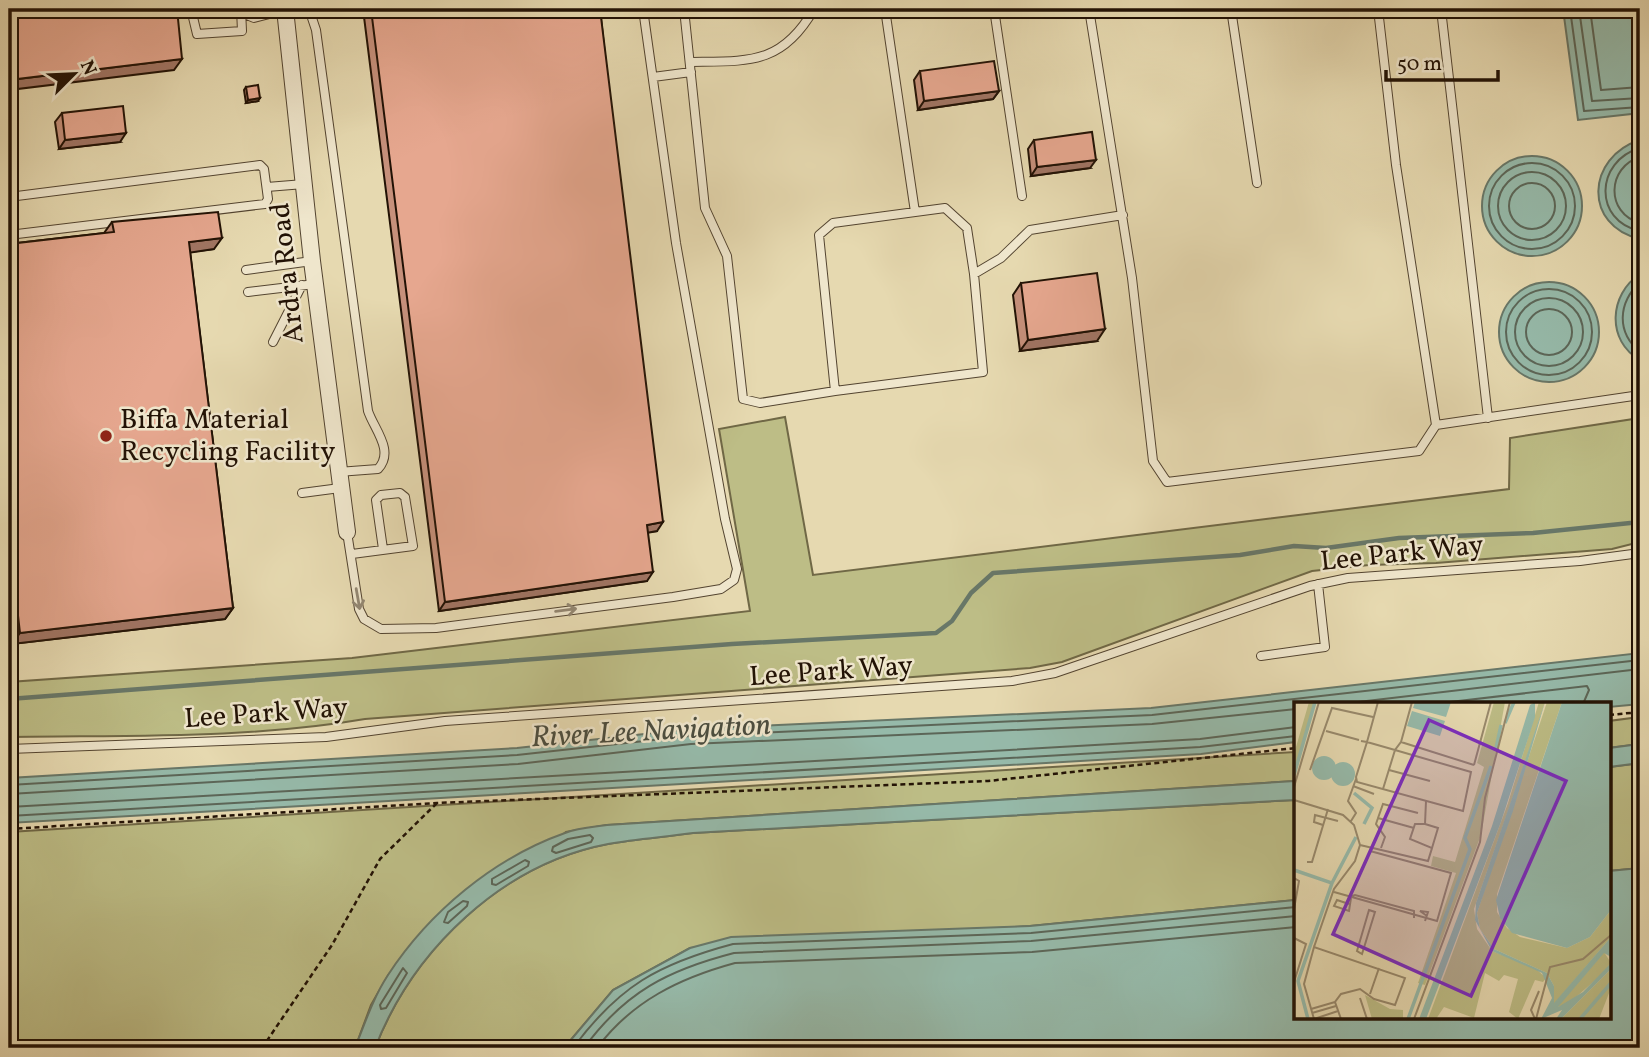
<svg xmlns="http://www.w3.org/2000/svg" width="1649" height="1057" viewBox="0 0 1649 1057" font-family="Vollkorn,serif">
  <rect width="100%" height="100%" fill="#e6d9b0"/>
  <filter id="stains"><feTurbulence type="fractalNoise" baseFrequency=".00286" numOctaves="4"/><feColorMatrix values="0 0 0 0 .2 0 0 0 0 .09 0 0 0 0 .02 0 0 0 .5 -.17"/></filter>
  <radialGradient id="worn" r=".72"><stop offset=".6" stop-color="#630" stop-opacity="0"/><stop offset="1" stop-color="#630" stop-opacity=".3"/></radialGradient>
  <path fill="#bdbd86" stroke="#706846" stroke-width="2" d="M785,417L813,575L1509,489L1510,438L1640,418V542L1612,549L1436,563L1369,565L1312,571L1062,662L1030,668L365,719C249,739 126,735 9,737V682L352,658L750,611L719,429Z
    M1640,717V744L1609,748V721Z
    M1295,752V781L607,825L566,832L389,974L371,1005L355,1048H9V832Z
    M1640,763V868L1609,871V767Z
    M1295,800V900L1030,926L690,948L613,990L564,1048H375C413,950 502,864 608,844C636,839 665,837 693,833Z"/>
  <path fill="#96baaa" stroke="#687768" stroke-width="2" d="M1563,9H1640V113L1578,120Z
    M1640,140V239C1583,226 1586,157 1640,140Z
    M1482 206a50 50 0 1 1 100 0a50 50 0 1 1-100 0Z
    M1640,274V360C1606,341 1609,294 1640,274Z
    M1499 332a50 50 0 1 1 100 0a50 50 0 1 1-100 0Z
    M1640,653V704L1609,707V704H1296L1295,742L1201,754L9,823V778L517,748L690,729L1151,708Z
    M1640,744V763L1609,767V748Z
    M1295,781V800L693,833C665,837 636,839 608,844C502,864 413,950 375,1048H355C365,1023 373,998 388,975C429,912 494,858 565,833C578,828 594,827 607,825Z
    M1640,868V1048H564L613,990L690,948L731,937L1030,926L1295,900L1296,1017H1609V871Z"/>
  <g fill="none" stroke-linecap="round" stroke-linejoin="round">
    <path stroke="#5c6658" stroke-width="2" d="M1570,9L1584,111L1640,107
      M1579,9L1592,101L1640,98
      M1590,9L1601,90L1640,87
      M1640,148C1595,161 1593,221 1640,231
      M1640,157C1607,167 1605,213 1640,223
      M1489 206a43 43 0 1 1 86 0a43 43 0 1 1-86 0Z
      M1498 206a34 34 0 1 1 68 0a34 34 0 1 1-68 0Z
      M1509 206a23 23 0 1 1 46 0a23 23 0 1 1-46 0Z
      M1640,282C1618,303 1616,332 1640,352
      M1506 332a43 43 0 1 1 86 0a43 43 0 1 1-86 0Z
      M1515 332a34 34 0 1 1 68 0a34 34 0 1 1-68 0Z
      M1526 332a23 23 0 1 1 46 0a23 23 0 1 1-46 0Z
      M1341,704L1640,669
      M1433,704L1587,686L1589,690L1583,704
      M9,785L517,755L690,736L1152,715L1640,660
      M9,794L518,764L691,744L1152,724L1296,709
      M9,807L1200,739L1296,727
      M9,816L1200,747L1296,736
      M590,835L593,838L591,842L556,853L552,851L553,847L568,839Z
      M525,860L529,862L528,866L496,885L492,884V879Z
      M463,901L468,902L467,906L448,923L444,922L448,912Z
      M403,968L407,973L386,1008L381,1009L380,1005Z
      M573,1048C619,986 658,964 733,944L1031,933L1296,907
      M584,1048C625,992 668,970 734,953L1031,941L1296,916
      M597,1048C632,1001 680,978 735,963L1032,952L1296,927"/>
    <path stroke="#687768" stroke-width="4.5" d="M9,699L732,644L936,633L952,621L971,593L993,573L1240,555L1294,546L1326,548L1399,538L1533,533L1640,522"/>
    <defs>
      <path id="service" d="M191,9L197,34L242,31L241,9
        M309,9L316,30L368,411C374,429 395,451 378,469L338,472
        M684,9L705,208L727,256L743,399L760,403L835,391L819,235L833,223L945,208L967,228L974,274L1001,258L1030,230L1123,215
        M885,9L915,212
        M994,9L1022,196
        M1089,9L1132,278L1153,461L1167,482L1419,451L1436,425L1396,165L1378,9
        M1231,9L1257,183
        M1441,9L1488,418
        M242,13L254,18L285,10
        M690,62C749,61 782,65 814,9
        M653,77L691,72
        M267,187L304,184
        M9,197L260,165L264,169L268,199L265,204L9,235
        M246,270L312,261
        M248,292L315,284
        M273,342L302,285
        M835,391L983,372L974,274
        M1436,425L1640,395
        M302,493L340,488
        M347,532L359,609L364,619L381,629L436,628L673,597L721,589L734,580L737,569L725,519L676,243L643,9
        M352,554L413,546L405,497L400,493L381,495L376,500L383,549
        M1261,656L1325,647L1318,584
        M9,749L326,737L445,721L1012,681L1055,673L1310,586L1348,578L1580,561L1640,553"/>
      <path id="minor" d="M285,9L312,261L347,532"/>
    </defs>
    <use href="#service" stroke="#534430" stroke-width="10"/>
    <use href="#minor" stroke="#534430" stroke-width="18"/>
    <path stroke="#221205" stroke-width="2.5" stroke-dasharray="5 3.5" stroke-linecap="butt" d="M1609,715L1640,712
      M9,829L437,803L988,781L1296,748
      M262,1048L332,945L380,859L437,803"/>
    <use href="#service" stroke="#efe6cc" stroke-width="8"/>
    <use href="#minor" stroke="#efe6cc" stroke-width="16"/>
  </g>
  <path fill="#c6907b" stroke="#221205" stroke-width="2" d="M363,9H600L657,531L648,532L647,581L439,611Z
    M920,71L999,91L993,99L918,110L914,80Z
    M246,87L258,101L246,103L244,90Z
    M62,113L120,142L59,149L55,122Z
    M1034,140L1090,168L1031,176L1028,149Z
    M112,222L214,249L190,252L233,608L225,619L12,644L9,617V244L104,233Z
    M1021,283L1097,341L1020,351L1013,295Z"/>
  <path fill="#a17564" stroke="#221205" stroke-width="2" d="M182,59L174,70L9,90V80Z
    M999,91L993,99L918,110L924,101Z
    M260,98L258,101L246,103L248,100Z
    M126,133L120,142L59,149L65,140Z
    M1096,160L1090,168L1031,176L1037,167Z
    M222,238L214,249L181,254L189,242Z
    M1105,329L1097,341L1020,351L1028,340Z
    M663,522L657,531L641,534L647,525Z
    M653,572L647,581L439,611L445,602Z
    M233,608L225,619L12,644L20,633Z"/>
  <path fill="#e6a78f" stroke="#221205" stroke-width="2" d="M9,9H177L182,59L9,80Z
    M371,9H600L663,522L647,525L653,572L445,602Z
    M994,61L999,91L924,101L920,71Z
    M258,85L260,98L248,100L246,87Z
    M123,106L126,133L65,140L62,113Z
    M1092,132L1096,160L1037,167L1034,140Z
    M218,212L222,238L189,242L233,608L20,633L9,537V244L114,232L112,222Z
    M1097,273L1105,329L1028,340L1021,283Z"/>
  <defs><path id="oneway-shaft" d="M-6 0H5M1.5-3L5.5 0L1.5 3" fill="none" stroke-width="1.6" stroke-linecap="round" stroke-linejoin="round" transform="scale(1.75)"/></defs>
  <g stroke="#938772">
    <use href="#oneway-shaft" transform="translate(358 599) rotate(80)"/>
    <use href="#oneway-shaft" transform="translate(566 610) rotate(-7)"/>
  </g>
  <circle fill="#8f2418" stroke="#efe6cc" stroke-width="2.5" cx="106" cy="436" r="7"/>
  <g text-anchor="middle" dominant-baseline="central" stroke-width="5" stroke-linejoin="round" paint-order="stroke">
    <g font-size="28" fill="#221205" stroke="#efe6cc">
      <text transform="translate(288 273) rotate(-96)">Ardra Road</text>
      <text transform="translate(1402 554) rotate(-6)">Lee Park Way</text>
      <text transform="translate(831 672) rotate(-4)">Lee Park Way</text>
      <text transform="translate(266 714) rotate(-4)">Lee Park Way</text>
    </g>
    <g font-size="28" fill="#221205" stroke="#efe6cc" text-anchor="start">
      <text x="120" y="420">Biffa Material<tspan x="120" dy="32">Recycling Facility</tspan></text>
    </g>
    <g font-size="30" font-style="italic" fill="#4b4d3f" stroke="#efe6cc">
      <text transform="translate(651 732) rotate(-3)">River Lee Navigation</text>
    </g>
  </g>
  <g transform="translate(1294 702)">
    <rect width="317" height="317" fill="#e6d9b0"/>
    <path d="M15,0H22L0,76V52ZM200,0H211L187,133L131,283L124,281L162,171L137,164L139,154L161,160L190,65L183,61ZM245,0H251L242,28L180,207L183,227L198,249L241,266L252,276L249,280L241,278L224,317L215,310L224,277L210,273L205,279L191,271L180,316L150,305L142,317H134L214,101ZM253,0H268L203,192V210L213,226L226,235L273,246L296,235L317,208V235L260,302V284L253,271L200,247L186,227L183,211ZM310,250L317,261L307,273L273,303L263,305ZM317,267V286L305,317H267ZM71,293L96,307L109,308V317H78Z" fill="#bdbd86"/>
    <path d="M121,0H157L152,15L119,6ZM241,0V15L207,120L132,317H125L198,124L236,3ZM251,0L219,109L183,211L186,227L200,247L253,271L260,284V301L317,235V255L310,251L264,305L289,290L317,261V267L267,317H262L268,308L247,317L258,296L248,271L198,249L181,218L182,201ZM268,0H317V208L296,235L273,246L218,231L206,216L202,198ZM118,9L151,19L146,34L113,24ZM18 66a12 12 0 1 1 24 0a12 12 0 1 1-24 0ZM37 72a12 12 0 1 1 24 0a12 12 0 1 1-24 0Z" fill="#96baaa"/>
    <path fill="none" stroke="#96baaa" stroke-width="3.5" d="M211,21L220,0M202,46L207,23M0,73L21,0M60,91L78,106L70,122M0,168L38,181L4,279L14,317M38,181L62,135M114,317L176,147L171,136L197,64M286,317L317,281"/>
    <path fill="none" stroke="#98896c" stroke-width="2" d="M32,29L65,38M67,39L73,40L101,48L177,70L169,109L63,80L62,75L73,40L84,0M107,40L118,0M180,63L197,0M16,68L38,6L79,15M95,68L136,79M59,84L80,92M0,85L25,0M89,87L101,48L107,40L180,63M0,98L49,113L60,123L66,143L61,159L40,187L20,245M84,116L82,122L91,135L87,146M57,119L62,111L54,99L62,77M131,122L144,126L138,146M29,123L20,120L21,113L44,119M120,126L84,116L89,102L124,111M66,143L134,159L138,146L116,137L121,122H131L132,99M13,160H18L34,107M0,176L5,179L0,207M40,190L143,219L157,171L76,149M54,195L61,193L120,209V216M55,202L43,198L40,204L55,209L57,196M75,208L81,210L68,252L63,249ZM131,219L134,210L126,209L133,214M0,236L12,242L0,280M76,292L85,266M66,296L73,317M17,307L41,300M18,311L42,304M20,317L10,282L20,245L111,276L101,303L80,297L66,287L47,292L41,300L47,317M20,317L44,309M120,317L186,140L191,96L216,0M241,317L237,308L245,289M242,317L256,265L289,257L317,233"/>
    <path fill="#7b2cbf" fill-opacity="0.15" stroke="#7b2cbf" stroke-width="3.5" d="M135,18L272,79L177,294L39,232Z"/>
    <rect width="317" height="317" fill="none" stroke="#221205" stroke-width="3.5"/>
  </g>
  <rect width="1649" height="1057" fill="none" stroke="#e6d9b0" stroke-width="35"/>
  <rect x="10" y="10" width="1628" height="1036" fill="none" stroke="#221205" stroke-width="3.5"/>
  <rect x="18" y="18" width="1614" height="1022" fill="none" stroke="#221205" stroke-width="2"/>
  <g transform="translate(74 74) rotate(66)" stroke="#efe6cc" stroke-width="5" paint-order="stroke">
  <path d="M0-5L12 26L0 18L-12 26Z" fill="#221205"/>
  <text y="-10" font-size="19" font-weight="bold" text-anchor="middle" fill="#221205">N</text>
  </g>
  <path d="M1386 70v10h112v-10" fill="none" stroke="#221205" stroke-width="3.5"/>
  <text x="1397" y="70" font-size="21" fill="#221205" stroke="#efe6cc" stroke-width="5" paint-order="stroke">50 m</text>
  <rect width="100%" height="100%" filter="url(#stains)"/>
  <rect width="100%" height="100%" fill="url(#worn)"/>
</svg>
